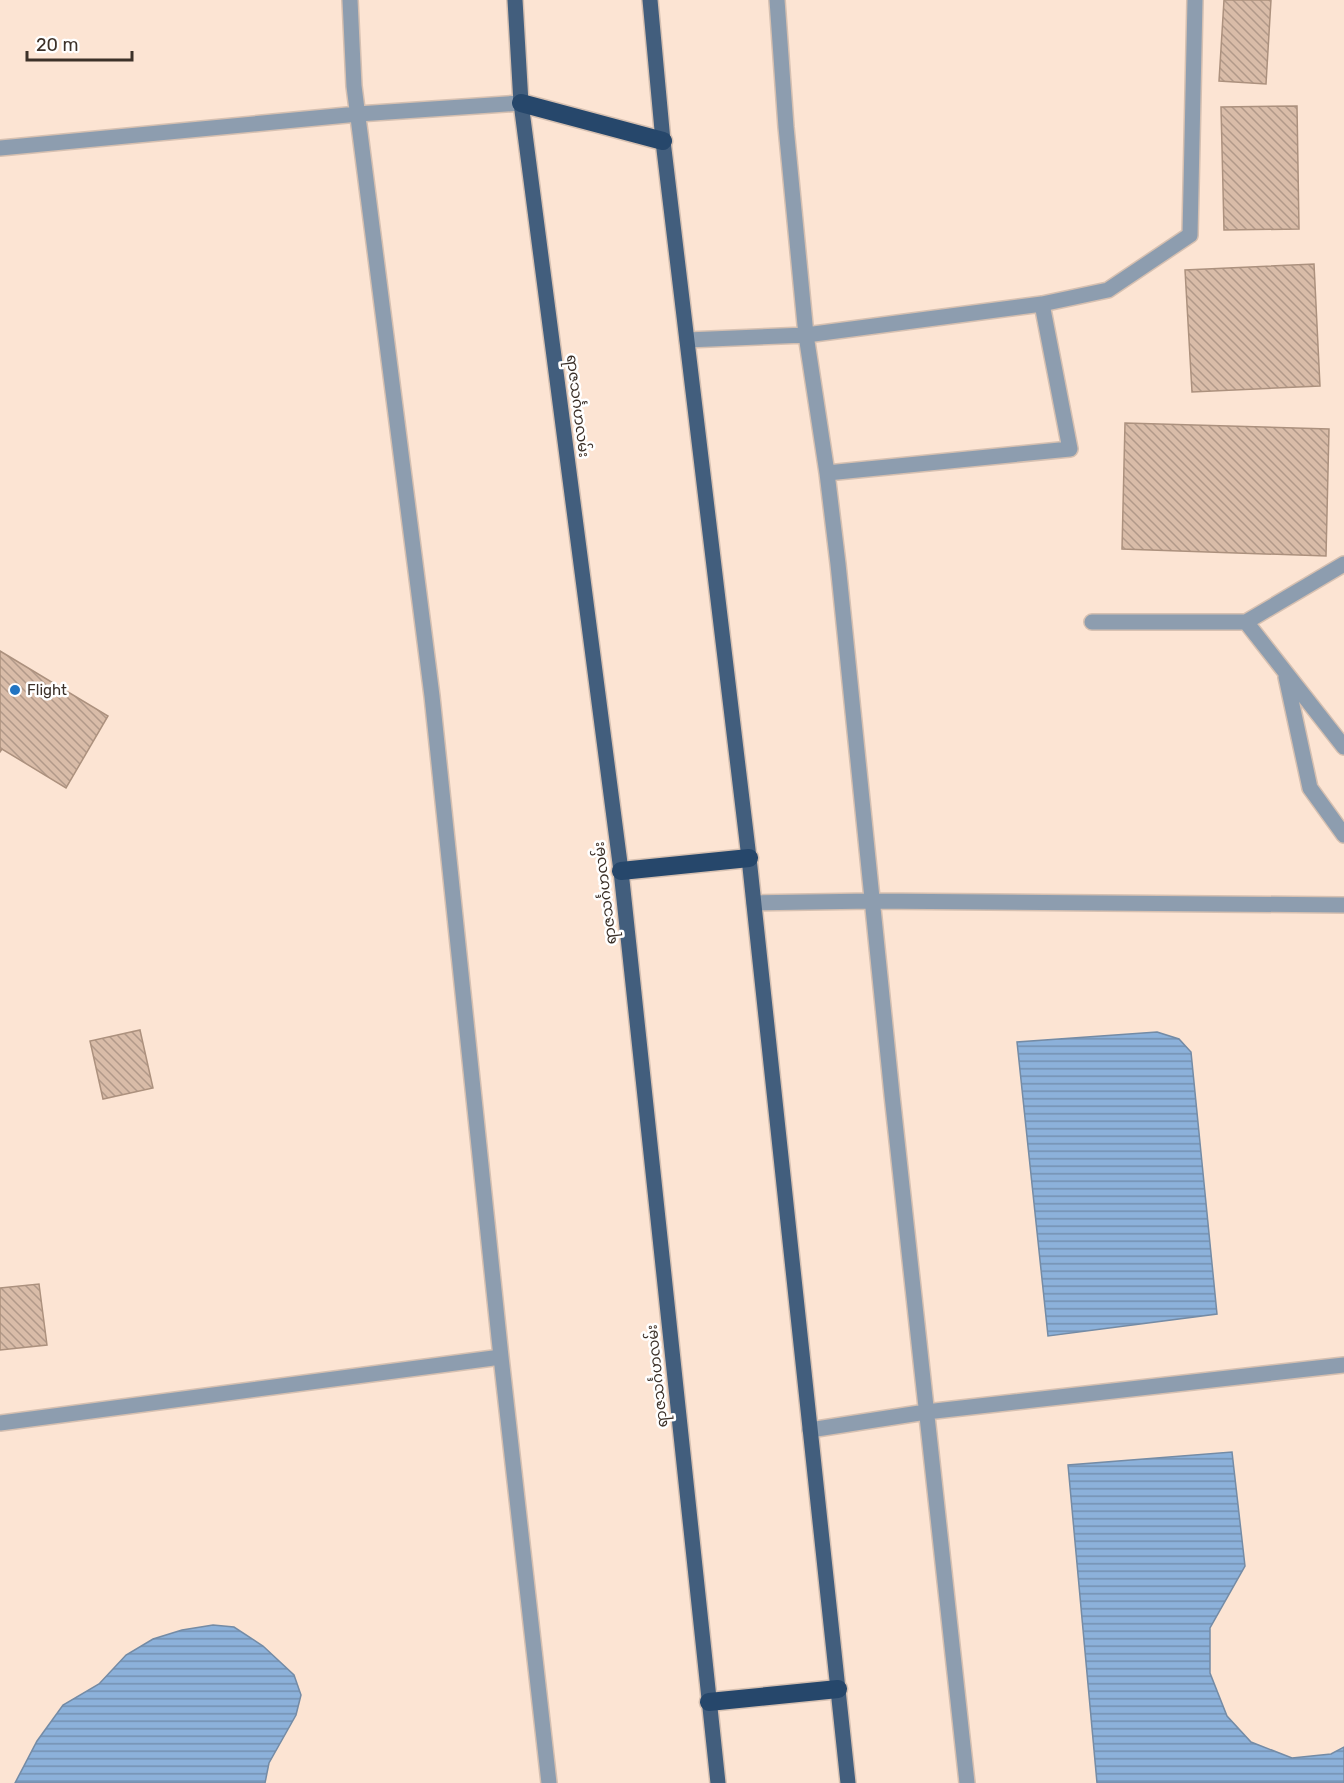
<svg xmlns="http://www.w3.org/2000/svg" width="1344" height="1783" viewBox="0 0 1344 1783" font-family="Rubik,'Noto Sans Myanmar',sans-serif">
  <defs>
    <pattern id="water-rules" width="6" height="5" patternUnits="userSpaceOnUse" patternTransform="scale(1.5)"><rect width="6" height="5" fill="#8cb1da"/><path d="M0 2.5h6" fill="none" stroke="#7491b1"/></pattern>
    <pattern id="building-back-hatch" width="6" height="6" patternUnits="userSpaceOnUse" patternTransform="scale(1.5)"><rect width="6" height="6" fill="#d9bca8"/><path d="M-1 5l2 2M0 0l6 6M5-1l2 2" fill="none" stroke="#b19989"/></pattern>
  </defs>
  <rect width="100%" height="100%" fill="#fce4d3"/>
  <path fill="url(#water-rules)" stroke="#748ba5" stroke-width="1.5" d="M1157,1032L1179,1039L1191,1052L1217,1314L1048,1336L1017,1042Z
    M1232,1452L1245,1566L1210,1628V1673L1227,1716L1251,1742L1292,1758L1331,1754L1344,1747V1783H1097L1068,1465Z
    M213,1625L234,1627L263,1646L294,1675L301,1695L296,1715L269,1763L265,1783H15L37,1741L63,1705L99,1684L126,1655L153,1639L182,1630Z"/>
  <path fill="url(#building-back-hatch)" stroke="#ac917e" stroke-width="1.5" d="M1224,0H1271L1266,84L1219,81Z
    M1297,106L1299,229L1224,230L1221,107Z
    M1314,264L1320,386L1192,392L1185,270Z
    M1125,423L1329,429L1326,556L1122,549Z
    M0,651L108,716L66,788L2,749L0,752Z
    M140,1030L153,1088L103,1099L90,1041Z
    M39,1284L47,1345L0,1350V1288Z"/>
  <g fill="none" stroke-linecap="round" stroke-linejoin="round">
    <defs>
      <path id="street" d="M350,0L354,86L432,696L501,1357L549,1783
        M777,0L786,127L806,335L827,473L838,564L892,1095L967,1783
        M0,148L358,114L521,103
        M687,340L806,335L1042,304L1108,290L1190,235L1195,0
        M827,473L1070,449L1042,304
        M1092,622H1246L1344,747
        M1246,622L1344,564
        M1286,677L1310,788L1344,835
        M754,903L872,901L1344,905
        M0,1423L501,1357
        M810,1430L926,1412L1344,1365"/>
      <path id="primary" d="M515,0L521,103L621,871L718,1783
        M650,0L663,141L749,858L848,1783"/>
      <path id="highway" d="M521,103L663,141
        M621,871L749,858
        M709,1702L838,1689"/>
    </defs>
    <use href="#street" stroke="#d6c0b1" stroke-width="18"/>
    <use href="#primary" stroke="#d6c0b1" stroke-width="18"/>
    <use href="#highway" stroke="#d6c0b1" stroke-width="21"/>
    <use href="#street" stroke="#8d9daf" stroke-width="15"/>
    <use href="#primary" stroke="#425e7d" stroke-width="15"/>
    <use href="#highway" stroke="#26476b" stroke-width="18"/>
  </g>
  <circle fill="#2174c2" stroke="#fff" stroke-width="2" cx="15" cy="690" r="6"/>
  <g text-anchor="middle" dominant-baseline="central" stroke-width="5" stroke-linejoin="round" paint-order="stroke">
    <g font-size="15" fill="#3c3129" stroke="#fff">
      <text transform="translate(578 406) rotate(83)">ရာဇသင်္ဂဟလမ်း</text>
      <text transform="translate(605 893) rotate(-97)">ရာဇသင်္ဂဟလမ်း</text>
      <text transform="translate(657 1376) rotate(-96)">ရာဇသင်္ဂဟလမ်း</text>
    </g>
    <g font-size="15" fill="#3c3129" stroke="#fff" text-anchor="start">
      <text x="27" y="690">Flight</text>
    </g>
  </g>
  <path d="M27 51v9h105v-9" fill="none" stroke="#3c3129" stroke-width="3"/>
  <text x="36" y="51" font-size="18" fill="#3c3129" stroke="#ffffff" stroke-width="4.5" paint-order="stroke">20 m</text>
</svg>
